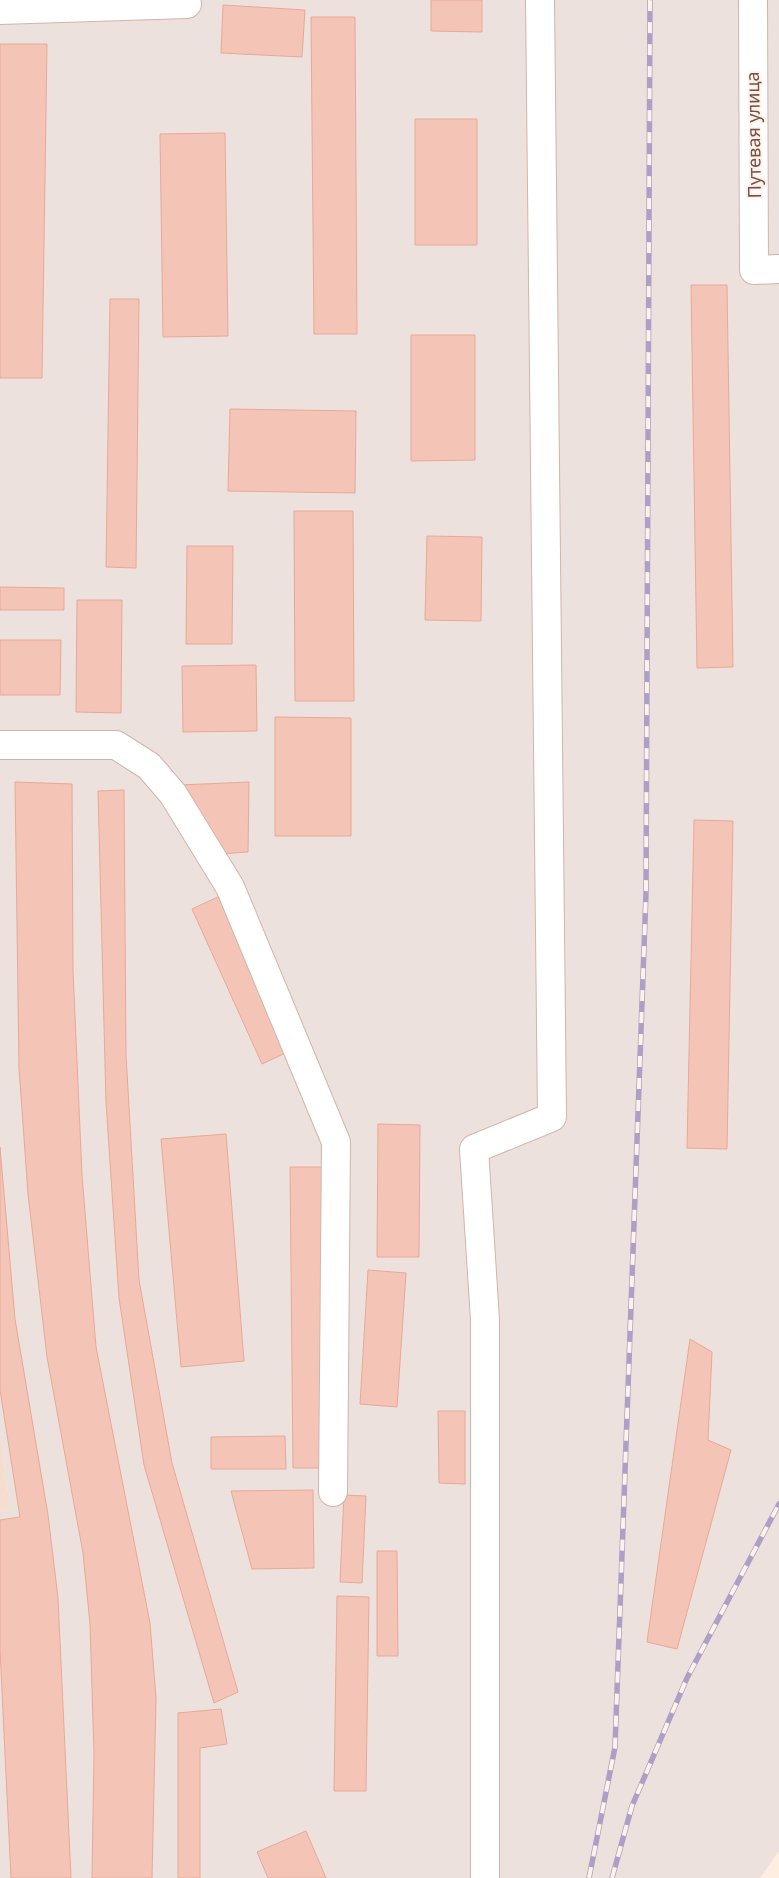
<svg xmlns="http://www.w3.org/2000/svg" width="779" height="1878" viewBox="0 0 779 1878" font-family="'Noto Sans',sans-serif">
  <rect width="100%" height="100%" fill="#fdeee1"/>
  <path fill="#f5decf" d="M0,1430L10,1509L0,1512Z"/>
  <path fill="#ece1dc" d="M5,0H779V1851L760,1878H0V1512L10,1509L0,1430V22Z"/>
  <path fill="#f4c5b7" stroke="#e8a896" d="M431,0H482V32L431,31Z
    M223,5L305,10L302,57L221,53Z
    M311,17H355L357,334H314Z
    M0,44H47L42,378H0Z
    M415,119H477V245H415Z
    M225,133L228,336L163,337L160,134Z
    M691,285H727L733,667L697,668Z
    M110,299H139L136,568L106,567Z
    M411,335H475V460L411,461Z
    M230,409L356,411L355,493L228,491Z
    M294,511H353L354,701H295Z
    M427,536L482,537L481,621L425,620Z
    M187,546H233L232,644H186Z
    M0,587L64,588V610H0Z
    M77,600H122L121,713L76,712Z
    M0,640H61L60,695H0Z
    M256,665L257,731L183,732L182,666Z
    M275,717L351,718V836H275Z
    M15,782L72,784L73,971L82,1175L96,1347L150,1623L156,1698L152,1878H92L94,1753L90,1624L83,1553L47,1357L28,1194L19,1068Z
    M249,782L248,852L219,854L180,785Z
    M124,790L126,1055L139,1280L172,1463L238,1692L214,1703L144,1465L119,1298L106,1102L98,791Z
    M694,820L733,821L727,1149L687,1148Z
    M222,895L292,1050L262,1064L192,909Z
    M378,1124L420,1125L419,1257H377Z
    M226,1134L244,1361L181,1367L161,1139Z
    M0,1147L15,1319L48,1515L58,1598L71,1878H11L0,1649V1520L20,1517L0,1390Z
    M290,1167H327L329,1468H293Z
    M368,1270L406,1273L397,1407L360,1404Z
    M690,1339L712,1352L708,1440L731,1450L677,1649L647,1642Z
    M438,1411H465V1484L439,1483Z
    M285,1436L286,1469H211V1437Z
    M313,1490L314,1568L252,1569L231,1491Z
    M344,1495L366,1496L362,1583L340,1582Z
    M377,1551H397L398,1656H377Z
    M337,1596L369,1597L366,1791H334Z
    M221,1709L227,1744L200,1748V1878H178V1713Z
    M306,1831L326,1878H268L257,1852Z"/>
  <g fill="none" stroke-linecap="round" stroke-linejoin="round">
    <defs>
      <path id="minor" d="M753,0L754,270L779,269
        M0,10L187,4
        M0,745H116L149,766L173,794L230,887L336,1142L333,1492
        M485,1878V1320L474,1149L552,1117L540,0"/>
    </defs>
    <use href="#minor" stroke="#d1b5aa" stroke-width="30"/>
    <use href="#minor" stroke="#fff" stroke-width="28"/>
    <defs>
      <path id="rail" d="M589,1878L615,1747L646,893L650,0
        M612,1878L632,1806L687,1678L779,1504"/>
    </defs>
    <use href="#rail" stroke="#ae9fc7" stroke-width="5.5"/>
    <use href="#rail" stroke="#fff2e8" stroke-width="4" stroke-dasharray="11" stroke-linecap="butt"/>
  </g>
  <g text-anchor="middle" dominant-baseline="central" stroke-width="4" stroke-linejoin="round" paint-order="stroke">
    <g font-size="18" fill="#764f46" stroke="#fff2e8">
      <text transform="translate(753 135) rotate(-91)">Путевая улица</text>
    </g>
  </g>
</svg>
